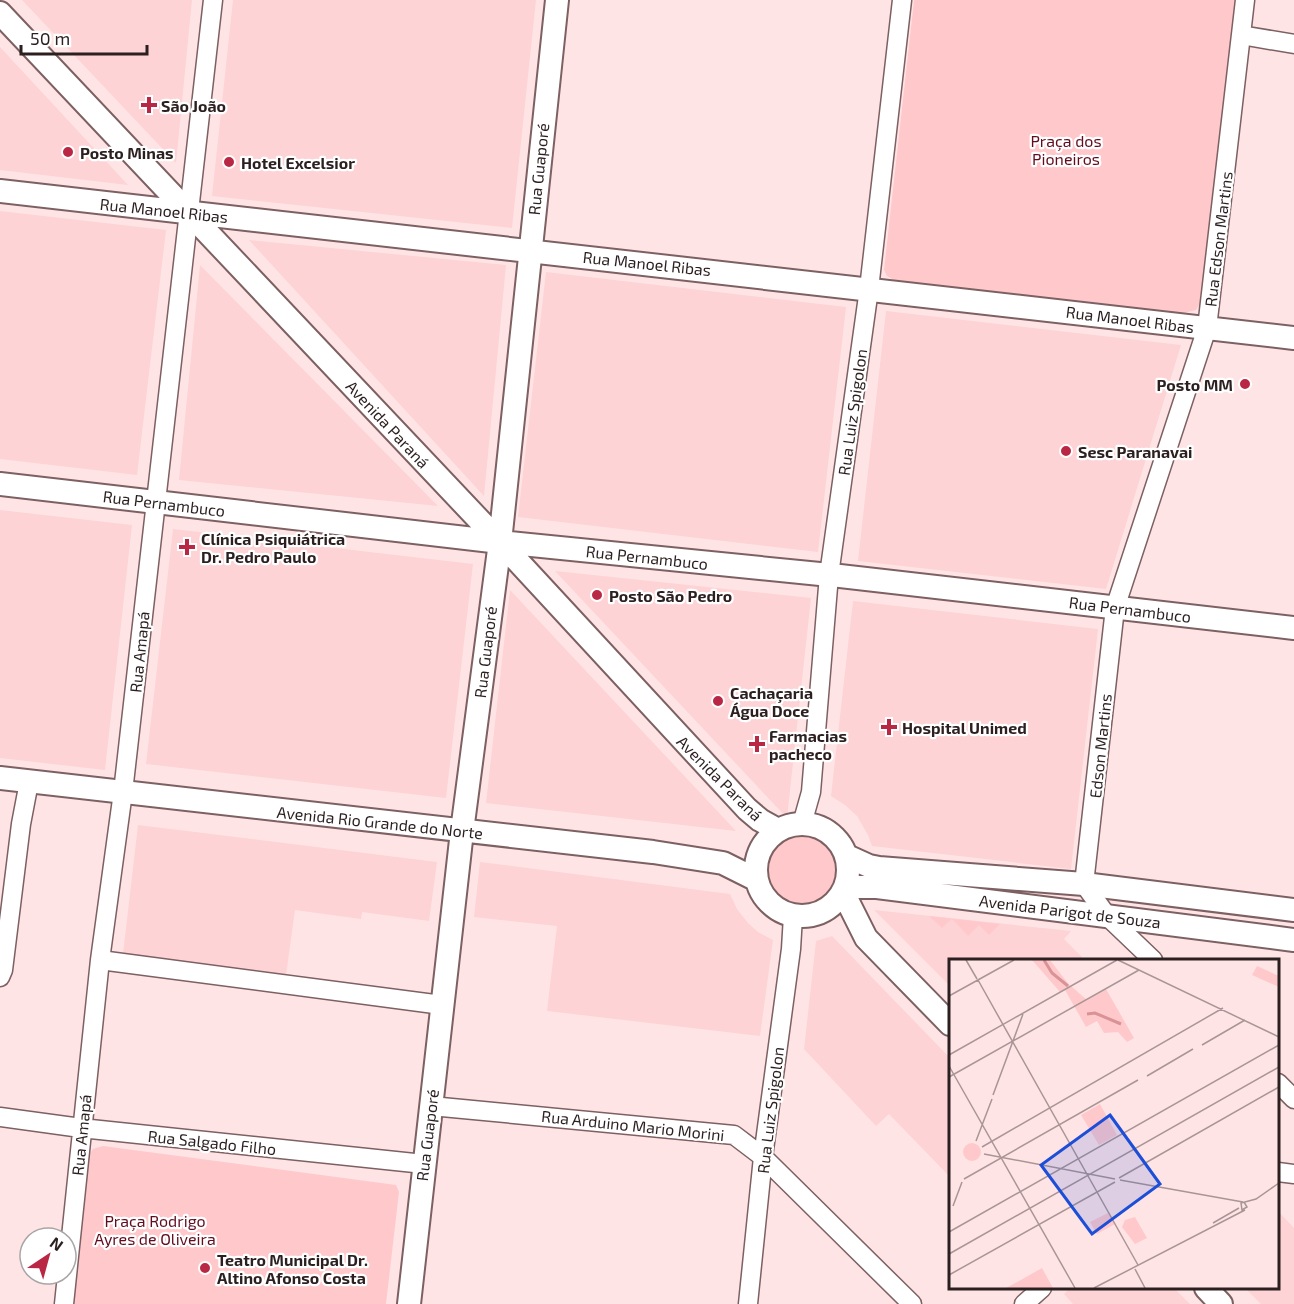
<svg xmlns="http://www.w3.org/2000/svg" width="1294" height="1304" viewBox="0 0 1294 1304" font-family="'Exo 2',sans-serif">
  <rect width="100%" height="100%" fill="#ffe4e5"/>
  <path fill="#fdd3d5" d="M22,0H192L176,163Z
    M233,0H536L512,228L212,196Z
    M0,47L128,185L0,170Z
    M0,211L166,230L137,475L0,459Z
    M249,240L506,265L484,496Z
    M200,265L438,506L179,480Z
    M546,272L846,307L818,552L518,517Z
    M886,311L1181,345L1106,589L858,561Z
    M0,510L132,525L105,770L0,758Z
    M173,529L473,564L446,798L146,764Z
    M555,571L811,598L787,818Z
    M510,590L736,831L486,803Z
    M853,601L1098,629L1071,869L872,846L868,835L857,816L845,805L831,796Z
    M138,825L437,862L429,921L362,912L361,919L295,910L286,975L123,954Z
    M480,862L730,894L737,909L748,923L758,932L773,940L760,1036L547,1011L557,926L474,917Z
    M874,910L1071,931L1064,939L1082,957L1079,960H950V986Z
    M832,936L950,1058V1177L889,1114L876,1126L804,1049L816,941Z
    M1278,1211L1294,1228V1304H1261L1245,1288H1278Z
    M1070,1288H1174L1190,1304H1073L1064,1294Z"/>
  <path fill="#ffc9cc" d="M914,0H1236L1201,302L1196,310L1184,313L894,280L887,276L884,270Z
    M767 870a35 35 0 1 1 70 0a35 35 0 1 1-70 0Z
    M929,916L1000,924L989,935L979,925L968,936L952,919L942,928Z
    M103,1146L396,1185L399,1192L386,1304H68L88,1156L93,1149Z"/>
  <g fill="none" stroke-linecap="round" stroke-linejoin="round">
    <defs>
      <path id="minor" d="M1241,35L1294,44
        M802,824L811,792L829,575L869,289L902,0
        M100,960L442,1005
        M1153,960L1107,916L1084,884L1115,608L1207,328L1245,0
        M0,977L3,970L21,824L29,782
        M1278,1083L1294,1099
        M431,1106L734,1135L763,1157L912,1304
        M0,1117L81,1128L424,1164
        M1278,1172L1294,1174
        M64,1304L100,960L123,792L213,0
        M748,1304L763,1157L791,949L793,916
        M1024,1304L1042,1288"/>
      <path id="tertiary" d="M0,13L500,542L747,809L760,820L778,830
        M0,191L1294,338
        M0,484L500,542L840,576L1294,628
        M0,778L653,852L723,863L757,880
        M756 870a46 46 0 1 1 92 0a46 46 0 1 1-92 0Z
        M847,856L869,866L879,868L1084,884L1294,910
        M845,887H877L1294,940
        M843,892L866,938L950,1024
        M1206,1288L1221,1304
        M409,1304L462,831L500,542L557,0"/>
    </defs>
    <use href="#minor" stroke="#7d6062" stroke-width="21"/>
    <use href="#tertiary" stroke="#7d6062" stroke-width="26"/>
    <use href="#minor" stroke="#fff" stroke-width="18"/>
    <use href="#tertiary" stroke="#fff" stroke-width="22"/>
  </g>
  <g fill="#b92745" stroke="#fff" stroke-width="2">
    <path d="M146 96h6v6h6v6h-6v6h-6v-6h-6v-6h6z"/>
    <circle cx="68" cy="152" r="6"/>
    <circle cx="229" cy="162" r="6"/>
    <circle cx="1245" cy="384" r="6"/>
    <circle cx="1066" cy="451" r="6"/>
    <path d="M184 538h6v6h6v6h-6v6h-6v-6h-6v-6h6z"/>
    <circle cx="597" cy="595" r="6"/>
    <circle cx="718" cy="701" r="6"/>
    <path d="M886 718h6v6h6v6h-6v6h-6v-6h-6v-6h6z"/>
    <path d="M754 735h6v6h6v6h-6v6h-6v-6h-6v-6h6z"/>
    <circle cx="205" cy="1268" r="6"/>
  </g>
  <g text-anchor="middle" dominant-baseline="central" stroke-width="4.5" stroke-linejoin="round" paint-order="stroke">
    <g font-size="16" font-weight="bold" fill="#2b1f20" stroke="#fff" text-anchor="start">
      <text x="161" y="105">São João</text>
      <text x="80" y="152">Posto Minas</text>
      <text x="241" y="162">Hotel Excelsior</text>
      <text x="1233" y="384" text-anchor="end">Posto MM</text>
      <text x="1078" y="451">Sesc Paranavai</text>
      <text x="201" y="538">Clínica Psiquiátrica<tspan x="201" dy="18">Dr. Pedro Paulo</tspan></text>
      <text x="609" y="595">Posto São Pedro</text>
      <text x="730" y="692">Cachaçaria<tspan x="730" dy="18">Água Doce</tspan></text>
      <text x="902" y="727">Hospital Unimed</text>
      <text x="769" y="735">Farmacias<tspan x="769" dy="18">pacheco</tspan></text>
      <text x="217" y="1259">Teatro Municipal Dr.<tspan x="217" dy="18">Altino Afonso Costa</tspan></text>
    </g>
    <g font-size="16" fill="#610d1f" stroke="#fff">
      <text x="1066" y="140">Praça dos<tspan x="1066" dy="18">Pioneiros</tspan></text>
      <text x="155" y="1220">Praça Rodrigo<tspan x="155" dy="18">Ayres de Oliveira</tspan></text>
    </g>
    <g font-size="16" fill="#2b1f20" stroke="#fff">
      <text transform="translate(538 169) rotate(-84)">Rua Guaporé</text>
      <text transform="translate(164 210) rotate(6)">Rua Manoel Ribas</text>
      <text transform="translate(1218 239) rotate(-83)">Rua Edson Martins</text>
      <text transform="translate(647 263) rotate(6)">Rua Manoel Ribas</text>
      <text transform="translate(1130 319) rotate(7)">Rua Manoel Ribas</text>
      <text transform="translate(852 412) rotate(-82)">Rua Luiz Spigolon</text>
      <text transform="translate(388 424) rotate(47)">Avenida Paraná</text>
      <text transform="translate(164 503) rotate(7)">Rua Pernambuco</text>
      <text transform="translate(647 557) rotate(6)">Rua Pernambuco</text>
      <text transform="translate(1130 609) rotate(7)">Rua Pernambuco</text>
      <text transform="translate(139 652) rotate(-84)">Rua Amapá</text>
      <text transform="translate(485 652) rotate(-83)">Rua Guaporé</text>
      <text transform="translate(1100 746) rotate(-84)">Edson Martins</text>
      <text transform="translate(720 778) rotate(45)">Avenida Paraná</text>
      <text transform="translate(380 822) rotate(6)">Avenida Rio Grande do Norte</text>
      <text transform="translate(1070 911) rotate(7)">Avenida Parigot de Souza</text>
      <text transform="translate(770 1110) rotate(-83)">Rua Luiz Spigolon</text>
      <text transform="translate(633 1125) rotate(6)">Rua Arduino Mario Morini</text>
      <text transform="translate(81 1135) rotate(-84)">Rua Amapá</text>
      <text transform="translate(427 1135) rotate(-83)">Rua Guaporé</text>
      <text transform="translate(212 1142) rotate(6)">Rua Salgado Filho</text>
    </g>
  </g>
  <g transform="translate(949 959)">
    <rect width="330" height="330" fill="#ffe4e5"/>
    <path d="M83,1H101L121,27L111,33ZM308,7L330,17V28L303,16ZM122,27L138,41L157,30L185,79L178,83L169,73L155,74L148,62L137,68L116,31ZM151,145L168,176L150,186L132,156ZM14 193a9 9 0 1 1 18 0a9 9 0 1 1-18 0ZM159,254L166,265L148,275L141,263ZM186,258L198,279L186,285L173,268L176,261ZM93,309L104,329H57L70,322Z" fill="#ffc9cc"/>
    <path fill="none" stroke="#d99296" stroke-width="3" d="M95,1L103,14L119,27M138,55L146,54L172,65"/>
    <path fill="none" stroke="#aa9596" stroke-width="1.5" d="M17,1L28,20M169,1L330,78M29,21L189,306M0,37L65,1M253,86L296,61M0,96L168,1M0,107L126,329M198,117L244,90M0,118L190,11M44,136L74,55M27,182L43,140M33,188L274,49M35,195L166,220M170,219L330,128M15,220L189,121M171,221L294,243M295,243L298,248L293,251L292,244L307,240L330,224M4,247L13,223M264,264L290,249M0,273L330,86M0,295L330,108M186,310L196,329M0,316L166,223M145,329L296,251"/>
    <path fill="#1d4ed8" fill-opacity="0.15" stroke="#1d4ed8" stroke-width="3" d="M161,156L211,225L143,275L92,206Z"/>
    <rect width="330" height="330" fill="none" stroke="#2b1f20" stroke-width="3"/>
  </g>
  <g transform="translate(48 1256) rotate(36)"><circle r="28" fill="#ffffff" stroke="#aaa5a6" stroke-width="1.5"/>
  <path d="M0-4.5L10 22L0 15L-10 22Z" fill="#b92745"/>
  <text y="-9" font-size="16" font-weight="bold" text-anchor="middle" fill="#2b1f20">N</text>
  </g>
  <path d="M21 45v9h126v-9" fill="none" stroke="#2b1f20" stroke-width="3"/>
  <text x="30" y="45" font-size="18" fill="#2b1f20" stroke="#ffffff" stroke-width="4.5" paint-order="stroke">50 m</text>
</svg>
